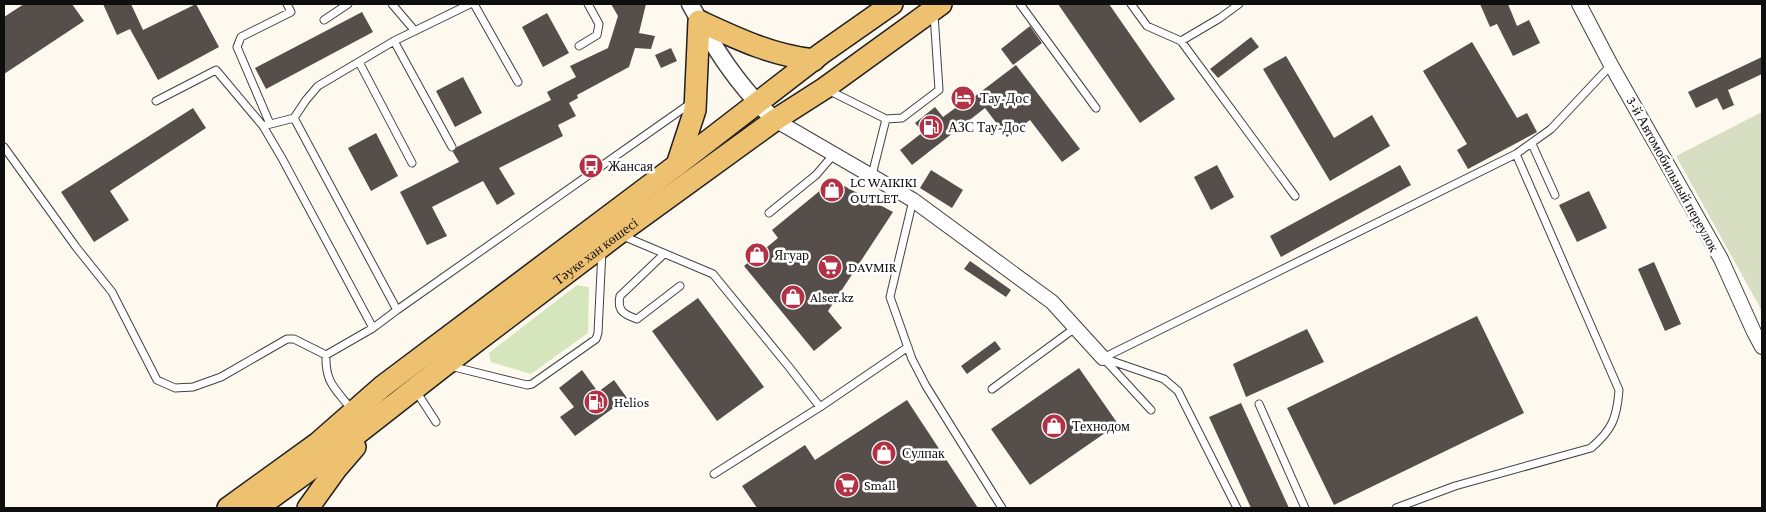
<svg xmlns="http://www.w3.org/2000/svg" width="1766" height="512" viewBox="0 0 1766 512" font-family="'Crimson Pro',serif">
  <rect width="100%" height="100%" fill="#fef9ef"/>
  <path fill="#d6e6bc" d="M577,285L589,287L588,333L531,374L491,362L489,353Z"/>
  <path fill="#d8dec2" d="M1762,112V311L1676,156Z"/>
  <path fill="#554e4b" d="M24,4H72L84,21L4,74V17Z
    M103,4H131L143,30L196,4L219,47L158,80L130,29L117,35Z
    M611,4H646L639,33L655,36L651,49L635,48L629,67L577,95L578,98L569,103L576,116L558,125L563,136L499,168L515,194L497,205L483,181L432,207L447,236L427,245L400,192L459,162L453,152L457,147L551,100L547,92L576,77L570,66L608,48L618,16Z
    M1058,4H1109L1175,99L1140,123Z
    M1480,4H1508L1517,26L1529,20L1540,43L1513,56L1497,24L1490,27Z
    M362,12L373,32L266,89L255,68Z
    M547,13L569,53L543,67L522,27Z
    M1030,26L1042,43L1013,65L1001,49Z
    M1251,37L1259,47L1218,78L1210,69Z
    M1472,42L1517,118L1527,113L1537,132L1468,169L1457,150L1467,144L1423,71Z
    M671,48L677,61L661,68L655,55Z
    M1286,56L1334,138L1372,115L1390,146L1330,181L1263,69Z
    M1762,57V74L1728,90L1734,105L1723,110L1717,98L1696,108L1688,92Z
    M1016,65L1080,149L1062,162L1030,120L1007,137L985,108L912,165L900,150L923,132L915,123L935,107L943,117L965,101L966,103Z
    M463,77L482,113L455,127L436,91Z
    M193,108L206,128L110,191L129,220L94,242L61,192Z
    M376,133L398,176L371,191L348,148Z
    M1217,165L1234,197L1211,210L1194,177Z
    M1400,165L1411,185L1281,257L1270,236Z
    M931,170L963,190L952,208L920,188Z
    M833,180L893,212L828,311L842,328L814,351L744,266L778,238L772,230Z
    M1589,191L1607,228L1577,242L1559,205Z
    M970,261L1011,290L1006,297L964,269Z
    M1654,262L1681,324L1665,331L1638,269Z
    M698,298L764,387L717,421L652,331Z
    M1477,316L1524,413L1334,505L1287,408Z
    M1307,329L1324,362L1246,397L1233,364Z
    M995,341L1001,349L967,374L961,366Z
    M1079,368L1118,424L1030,485L991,429Z
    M582,370L598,392L614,380L627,398L575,436L560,417L574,407L559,388Z
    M907,400L978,508H757L742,486L805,445L815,460Z
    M1241,403L1289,508H1251L1209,417Z"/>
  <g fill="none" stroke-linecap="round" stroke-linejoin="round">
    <defs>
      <path id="service" d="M392,4L415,31
        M474,4L518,82
        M1020,4L1096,108
        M1131,4L1147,26L1181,41L1220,18L1239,4
        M324,20L348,4
        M394,41L452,147
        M1181,41L1295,196
        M579,46L597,35L599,24L588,4
        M359,62L412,163
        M828,90L886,119L902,118L939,90L934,14
        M156,101L216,70L263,126L283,160L373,328
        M294,118L397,310L373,328L326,355C325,383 335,388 352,410
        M270,124L237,47L241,37L291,12L287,4
        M263,126L294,118L306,100L318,86L394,41L470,4
        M1532,144L1555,195
        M4,147L76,247L112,292L157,380L175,388L193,387L221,377L287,339H294L326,355
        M872,175L886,119
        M913,200L890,297L912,359L926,386L1002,508
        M769,213L816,175L834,154
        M623,236L713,274L789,367L820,407
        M664,254L620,296C617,311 623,314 637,319L680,286
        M397,310L691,103
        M1105,360L1151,410
        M450,366L527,385L532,384L596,339L598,333L602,250
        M992,389L1075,328
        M416,391L436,422
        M1259,404L1305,508
        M714,474L820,407L908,347
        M1237,508L1178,391L1164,379L1103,358L1516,154L1551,129L1611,65
        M1396,508L1455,486L1591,448C1612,430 1617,418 1619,390L1516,154"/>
      <path id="minor" d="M1579,4L1611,65L1721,259L1754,332L1762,347
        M775,120L913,200L1052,302L1103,358"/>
      <path id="tertiary" d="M690,4C713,46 738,87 775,120"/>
      <g id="primary">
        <path d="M677,165L695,110L699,21C738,39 771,55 814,60"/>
        <path d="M228,508L318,443L383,386L677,165L822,53L892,4"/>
        <path id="s1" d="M257,508L326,458L445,365L618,234L775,120L825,88L941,4"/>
        <path d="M308,508L336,469L355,447"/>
      </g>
    </defs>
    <use href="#service" stroke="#414141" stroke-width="9"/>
    <use href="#minor" stroke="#414141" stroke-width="16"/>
    <use href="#tertiary" stroke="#414141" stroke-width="19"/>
    <use href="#primary" stroke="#1f1f1f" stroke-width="24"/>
    <use href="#service" stroke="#fff" stroke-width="7"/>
    <use href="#minor" stroke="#fff" stroke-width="14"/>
    <use href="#tertiary" stroke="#fff" stroke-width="16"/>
    <use href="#primary" stroke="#edc170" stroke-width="21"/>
  </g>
  <defs>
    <symbol id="hotel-disc" viewBox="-11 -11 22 22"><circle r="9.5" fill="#b23145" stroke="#fff"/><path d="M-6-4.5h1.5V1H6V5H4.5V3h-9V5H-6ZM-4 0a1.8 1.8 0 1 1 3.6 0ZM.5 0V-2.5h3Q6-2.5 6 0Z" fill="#fff"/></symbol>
    <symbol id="fuel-disc" viewBox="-11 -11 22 22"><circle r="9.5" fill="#b23145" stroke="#fff"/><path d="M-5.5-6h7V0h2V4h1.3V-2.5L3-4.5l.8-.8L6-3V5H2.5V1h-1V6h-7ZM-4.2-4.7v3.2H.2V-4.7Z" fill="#fff"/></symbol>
    <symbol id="bus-disc" viewBox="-11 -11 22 22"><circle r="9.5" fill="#b23145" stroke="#fff"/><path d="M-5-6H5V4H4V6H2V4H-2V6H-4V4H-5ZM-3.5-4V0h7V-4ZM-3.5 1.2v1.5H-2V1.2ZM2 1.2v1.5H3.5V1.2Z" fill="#fff"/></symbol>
    <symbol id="shop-disc" viewBox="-11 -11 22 22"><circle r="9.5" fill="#b23145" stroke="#fff"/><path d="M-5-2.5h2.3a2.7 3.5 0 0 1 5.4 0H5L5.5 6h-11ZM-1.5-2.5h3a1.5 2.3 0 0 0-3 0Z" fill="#fff"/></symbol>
    <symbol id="supermarket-disc" viewBox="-11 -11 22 22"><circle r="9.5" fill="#b23145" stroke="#fff"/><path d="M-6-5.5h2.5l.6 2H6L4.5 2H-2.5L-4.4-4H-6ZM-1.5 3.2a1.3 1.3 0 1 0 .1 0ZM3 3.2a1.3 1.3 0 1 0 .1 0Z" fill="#fff"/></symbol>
  </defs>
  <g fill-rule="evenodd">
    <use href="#hotel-disc" x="949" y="84" width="28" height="28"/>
    <use href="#fuel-disc" x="917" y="113" width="28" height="28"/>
    <use href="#bus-disc" x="577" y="152" width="28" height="28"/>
    <use href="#shop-disc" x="818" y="176" width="28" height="28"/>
    <use href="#shop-disc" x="743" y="241" width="28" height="28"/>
    <use href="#supermarket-disc" x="816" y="253" width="28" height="28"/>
    <use href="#shop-disc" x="779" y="283" width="28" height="28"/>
    <use href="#fuel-disc" x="582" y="388" width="28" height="28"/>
    <use href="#shop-disc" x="1040" y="412" width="28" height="28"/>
    <use href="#shop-disc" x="870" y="439" width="28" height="28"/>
    <use href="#supermarket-disc" x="833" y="471" width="28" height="28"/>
  </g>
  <g text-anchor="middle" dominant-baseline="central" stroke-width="5" stroke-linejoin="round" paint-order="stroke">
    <g font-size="14" fill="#0e0e0e" stroke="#fff" text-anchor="start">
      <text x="980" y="98">Тау-Дос</text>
      <text x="948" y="127">АЗС Тау-Дос</text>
      <text x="608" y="166">Жансая</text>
      <text x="850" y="182">LC WAIKIKI<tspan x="850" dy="16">OUTLET</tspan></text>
      <text x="774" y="255">Ягуар</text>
      <text x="848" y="267">DAVMIR</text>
      <text x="810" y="297">Alser.kz</text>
      <text x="614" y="402">Helios</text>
      <text x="1072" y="426">Технодом</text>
      <text x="902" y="453">Сулпак</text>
      <text x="864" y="485">Small</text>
    </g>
    <g font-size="14" fill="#0e0e0e" stroke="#fff">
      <text transform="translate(1673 174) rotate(61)">3-й Автомобильный переулок</text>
      <text stroke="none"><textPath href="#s1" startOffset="425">Тәуке хан көшесі</textPath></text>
    </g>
  </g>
  <rect width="1766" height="512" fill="none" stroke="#0e0e0e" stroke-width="10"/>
</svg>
